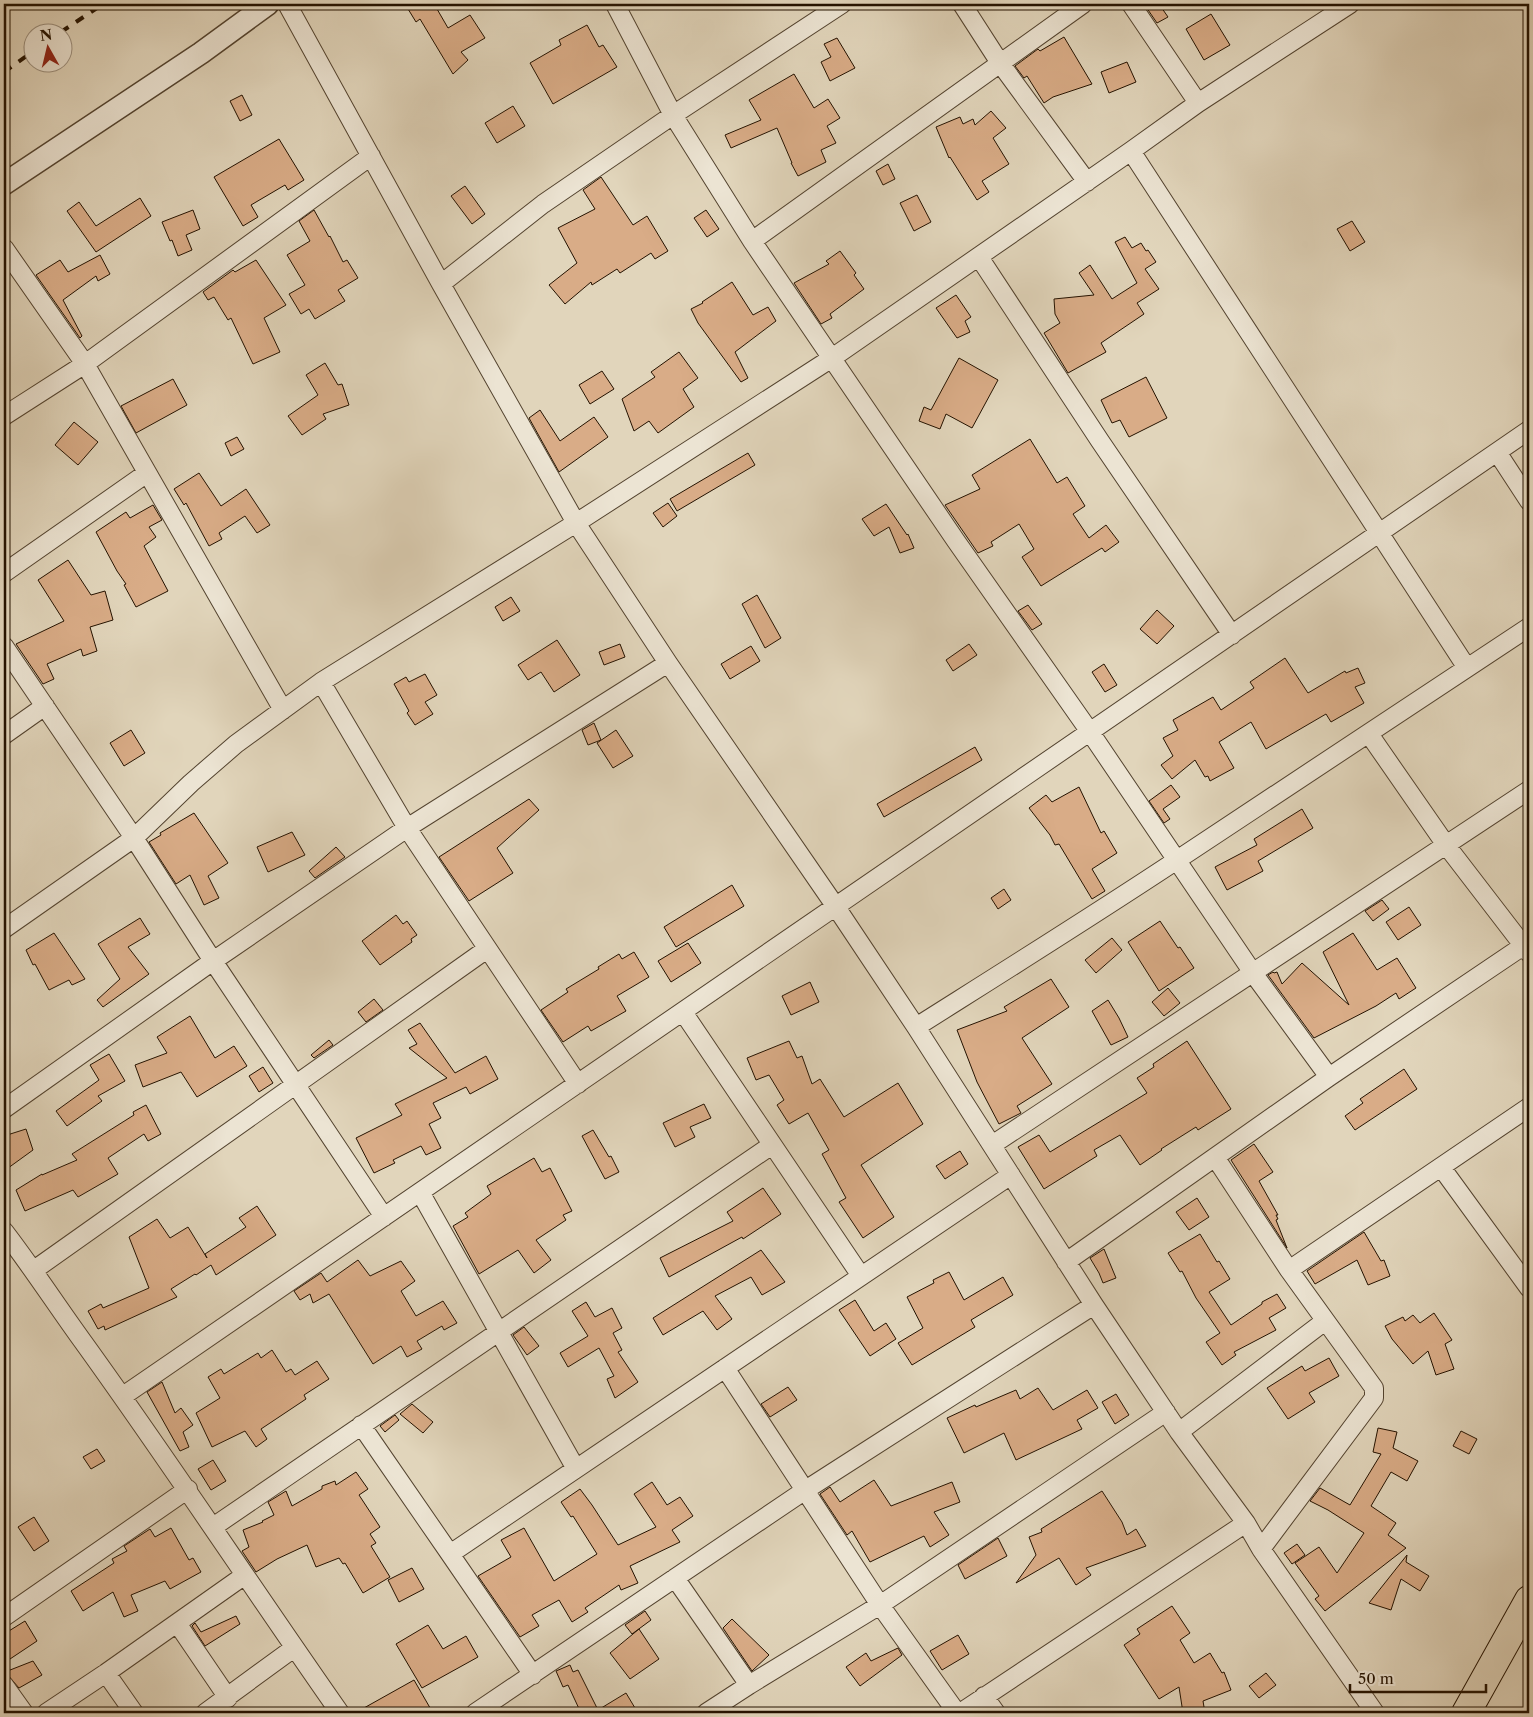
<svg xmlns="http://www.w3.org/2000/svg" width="1533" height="1717" viewBox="0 0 1533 1717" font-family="'Libre Caslon Text',serif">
  <rect width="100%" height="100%" fill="#e1d5bb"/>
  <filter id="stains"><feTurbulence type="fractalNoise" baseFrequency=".004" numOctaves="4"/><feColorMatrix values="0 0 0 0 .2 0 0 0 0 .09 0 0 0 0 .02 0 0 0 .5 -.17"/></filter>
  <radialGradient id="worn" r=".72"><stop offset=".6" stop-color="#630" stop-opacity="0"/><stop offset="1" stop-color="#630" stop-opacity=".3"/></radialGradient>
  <path fill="#d9ac87" stroke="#241200" d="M405,4H446L437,9L448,28L470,15L485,38L461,52L468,60L453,74L420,19L416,22Z
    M1144,4H1159L1168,17L1157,23Z
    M1211,14L1230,45L1204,60L1186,29Z
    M587,25L599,47L603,45L617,67L553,104L530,63L561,45L559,40Z
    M1064,37L1092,84L1053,97L1044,103L1027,76L1024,78L1015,66L1038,49L1040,51Z
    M837,38L855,68L830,81L821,62L831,57L824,44Z
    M1127,62L1136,82L1109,93L1101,72Z
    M794,74L814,108L828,99L840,118L827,126L836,143L821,150L826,162L798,176L791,163H792L777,128L731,148L725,135L761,120L749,100Z
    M242,95L252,115L240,121L230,101Z
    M513,106L525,126L497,143L485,123Z
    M991,111L1006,128L993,138L1009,164L982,181L989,192L977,200L950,157L949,158L936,127L960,117L963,124L973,119L975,125Z
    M279,139L304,180L288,190L285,185L251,205L258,217L243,226L214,177Z
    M888,164L895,179L883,185L876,171Z
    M601,177L633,225L647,216L668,251L655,259L651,253L620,273L617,269L592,285L591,282L565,304L549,285L577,263L558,228L595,209L583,190Z
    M465,186L485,214L472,224L451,196Z
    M917,195L931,222L914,231L900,203Z
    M140,198L151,216L96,252L67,211L79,202L96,226Z
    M193,210L200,229L186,235L192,250L178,256L172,240L170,241L162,222Z
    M314,210L329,237L330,236L343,262L347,260L358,278L338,290L345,301L315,319L309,309L301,314L289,294L305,285L287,255L310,241L299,221Z
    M706,210L719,229L707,237L694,218Z
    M1352,221L1365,242L1350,251L1337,229Z
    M1125,237L1132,248L1141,243L1146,251L1148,250L1156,262L1145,269L1159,289L1137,303L1144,314L1101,343L1106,352L1068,373L1044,333L1060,323L1055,314L1054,299L1094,295L1079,273L1090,265L1112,299L1137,283L1115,242Z
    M840,251L856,273L854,275L864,289L830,314L832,318L821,324L794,283L829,264L826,261Z
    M100,255L110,274L98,281L96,276L63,300L82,336L80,338L36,275L60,260L68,272Z
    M256,260L286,305L264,318L280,352L253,364L231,318L228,320L214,297L208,300L203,292L233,270L235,272Z
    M732,282L753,315L768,307L776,321L735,352L748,378L741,382L698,323L691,309L703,303L702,302Z
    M956,295L971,317L965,321L970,332L957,338L936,308Z
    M679,352L698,378L683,389L694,407L658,433L649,421L634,431L622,399L655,377L651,372Z
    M959,358L998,380L972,428L946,414L940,429L919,421L924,407L931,410Z
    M325,363L338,385L342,384L349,405L323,414L326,419L302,435L288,416L318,395L306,375Z
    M602,371L614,389L590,404L579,385Z
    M1146,377L1167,418L1129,437L1120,420L1112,423L1101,400Z
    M173,379L187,405L136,433L121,406Z
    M540,410L560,441L594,417L608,437L559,472L529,418Z
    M74,422L98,442L78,465L55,445Z
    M237,437L244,449L231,456L225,443Z
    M1030,439L1057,483L1067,477L1085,506L1073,514L1089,538L1106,525L1119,542L1105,552L1102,548L1041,586L1022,557L1034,549L1019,524L991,542L993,546L978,553L945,505L980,489L972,475Z
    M748,453L755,465L677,511L670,499Z
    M199,473L221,506L246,489L270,525L257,533L245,516L219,533L222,539L209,546L186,503L184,505L174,489Z
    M668,503L677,516L663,527L653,513Z
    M886,504L907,535L908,534L914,548L900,553L889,527L874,536L862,519Z
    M153,505L162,520L149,527L156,537L144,546L168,591L136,607L124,585L126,584L117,571L96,532L126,512L130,518Z
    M68,560L91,595L105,591L113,620L90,627L97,651L83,656L81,649L47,664L54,679L43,684L16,644L64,621L38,580Z
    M757,595L781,638L765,648L742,604Z
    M511,597L520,611L503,621L495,607Z
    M1028,605L1042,624L1032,630L1018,611Z
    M1157,610L1174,626L1157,644L1140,629Z
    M557,640L580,675L554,692L541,672L528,680L518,665Z
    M620,644L625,657L604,665L599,652Z
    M969,644L977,655L953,671L946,660Z
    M751,646L760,661L730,679L721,664Z
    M1285,658L1308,693L1345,671L1346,673L1358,668L1365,683L1355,687L1364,703L1331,722L1326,714L1266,749L1251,722L1219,742L1234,768L1210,781L1208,776L1205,777L1195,760L1172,779L1161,765L1173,756L1163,738L1178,730L1173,720L1213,697L1221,710L1254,688L1250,682Z
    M1104,664L1117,685L1105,692L1092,672Z
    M425,674L437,695L425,702L433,714L415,725L407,713L409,711L394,684L406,677L409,682Z
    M594,723L601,740L588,745L582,730Z
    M131,730L145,753L124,766L110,743Z
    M616,730L633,756L613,768L597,743Z
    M975,747L982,760L884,817L877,804Z
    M1171,785L1180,797L1163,809L1170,819L1164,823L1149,801Z
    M1079,787L1101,833L1104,831L1117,853L1092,869L1105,891L1092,899L1059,844L1055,845L1050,835L1029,808L1046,795L1052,802Z
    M529,799L539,810L497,848L513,873L469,901L439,857Z
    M1302,809L1313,828L1258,861L1263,871L1227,890L1215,867L1257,845L1254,839Z
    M194,813L228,863L208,876L219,898L204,905L190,875L176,884L149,842L161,835L160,833Z
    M292,832L305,855L268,872L257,847Z
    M336,847L345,857L315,878L309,871Z
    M732,885L744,906L676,947L664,927Z
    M1004,889L1011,900L998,909L991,898Z
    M1382,900L1389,909L1373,921L1365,911Z
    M1409,907L1421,925L1398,940L1386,922Z
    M396,915L403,924L407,921L417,935L411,939L412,942L380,965L362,941Z
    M140,918L150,934L128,947L149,974L103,1007L97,1000L120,979L98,944Z
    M1160,921L1178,948L1180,947L1194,968L1159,991L1128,942Z
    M54,933L85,979L72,985L69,980L49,990L35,964L33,965L26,950Z
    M1353,933L1377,970L1397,958L1416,988L1399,999L1396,993L1376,1006L1314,1038L1268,975L1273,972L1274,973L1277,972L1282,984L1302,963L1349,1005L1323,952Z
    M1112,938L1122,950L1096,973L1085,960Z
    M688,943L701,963L671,982L658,961Z
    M634,952L649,977L617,996L626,1011L591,1031L588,1026L563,1042L541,1010L568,992L566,989L599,969L598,967L619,954L622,959Z
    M1051,979L1069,1007L1022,1038L1052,1084L1017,1106L1021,1113L999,1124L977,1082L957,1030L1007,1011L1004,1007Z
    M810,982L819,1002L791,1015L782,996Z
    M1168,988L1180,1003L1164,1016L1152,1002Z
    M374,999L383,1010L366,1022L358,1012Z
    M1108,1000L1119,1018L1128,1037L1111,1045L1092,1011Z
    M190,1016L215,1058L234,1046L247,1066L197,1097L181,1072L143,1087L135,1065L167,1053L157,1037Z
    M420,1023L455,1073L486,1056L498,1079L470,1094L466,1087L433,1103L441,1118L429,1124L441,1148L426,1155L421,1146L393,1160L395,1163L374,1173L356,1138L402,1115L395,1104L447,1078L409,1048L417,1044L408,1030Z
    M329,1040L333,1045L314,1058L311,1055Z
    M789,1041L797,1058L802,1056L812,1084L820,1079L844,1117L898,1083L923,1124L861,1165L894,1217L863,1238L839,1202L846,1198L822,1154L829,1150L808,1113L789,1124L777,1105L784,1100L769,1075L756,1080L747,1058Z
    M1187,1041L1231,1109L1198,1130L1196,1127L1161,1149L1162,1150L1140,1165L1120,1135L1094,1150L1097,1156L1044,1189L1018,1147L1039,1135L1050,1152L1147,1093L1137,1078L1154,1067L1153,1064Z
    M109,1054L125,1081L98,1096L102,1101L67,1126L56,1111L99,1080L90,1065Z
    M263,1067L273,1083L259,1092L249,1076Z
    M1404,1069L1417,1089L1355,1130L1345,1116L1363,1103L1360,1099Z
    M704,1104L711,1118L690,1127L695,1137L675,1147L663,1123Z
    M146,1105L161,1134L148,1141L144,1134L108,1158L118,1174L78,1197L73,1190L25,1211L16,1190L42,1174V1175L77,1160L72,1154L134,1115L133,1112Z
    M26,1129L33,1150L4,1171V1136Z
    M593,1130L609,1157L611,1156L619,1172L605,1179L582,1136Z
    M1254,1144L1273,1172L1259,1181L1278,1215H1276L1278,1219L1276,1220L1287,1248L1231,1160Z
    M960,1151L968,1164L945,1179L936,1166Z
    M534,1158L542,1172L550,1168L572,1211L563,1215L566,1220L536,1240L551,1260L534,1273L518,1250L479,1274L453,1226L468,1217L465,1213L491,1194L487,1186Z
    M763,1188L781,1214L743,1239L742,1237L669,1277L660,1258L733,1221L727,1212Z
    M1197,1198L1209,1217L1189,1230L1176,1212Z
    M257,1206L276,1235L216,1275L211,1265L196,1275L195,1274L171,1289L177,1297L105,1330L104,1326L98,1329L88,1311L101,1304L103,1308L149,1288L129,1237L157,1219L170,1238L188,1227L207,1258L205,1254L246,1227L239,1218Z
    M1364,1232L1381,1261L1384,1260L1390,1276L1368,1285L1357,1260L1315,1284L1307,1271Z
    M1200,1234L1217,1262L1219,1261L1230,1279L1209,1292L1231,1325L1262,1304V1302L1277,1294L1286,1308L1269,1318L1276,1330L1234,1352L1236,1355L1222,1365L1206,1342L1220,1333L1196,1298L1182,1271L1180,1272L1168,1253Z
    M1104,1249L1116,1278L1103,1283L1099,1273L1090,1258Z
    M761,1250L785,1282L762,1295L751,1277L715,1296L732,1319L717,1330L703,1311L663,1335L653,1318Z
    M358,1260L370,1276L401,1261L415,1281L401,1291L416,1316L443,1301L457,1323L444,1330L442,1326L417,1341L422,1349L407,1357L401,1346L373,1364L329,1294L313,1303L310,1294L300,1300L294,1291L321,1273L327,1282Z
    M949,1272L964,1300L1003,1277L1013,1295L971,1320L975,1327L912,1365L898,1343L923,1328L907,1297L934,1283L933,1280Z
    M855,1300L874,1331L886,1323L896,1339L870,1356L839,1310Z
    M586,1302L595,1317L612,1308L622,1328L613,1333L622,1350L618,1352L638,1382L615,1398L607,1379L614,1376L599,1348L568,1367L560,1353L588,1336L572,1311Z
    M1434,1313L1452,1340L1445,1344L1454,1369L1436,1375L1428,1351L1413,1364L1392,1339L1385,1326L1403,1317L1405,1321L1413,1315L1420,1323Z
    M524,1327L539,1346L527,1355L513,1335Z
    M272,1350L286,1372L291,1369L295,1375L317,1361L329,1379L304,1395L306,1399L261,1429L267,1439L256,1447L245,1431L212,1447L196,1413L220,1398L208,1377L221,1369L224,1374L258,1353L261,1358Z
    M1329,1358L1339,1376L1309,1393L1315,1402L1288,1419L1267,1388L1302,1366L1305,1371Z
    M162,1382L175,1413L181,1408L193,1425L183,1432L189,1447L180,1451L147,1392Z
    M788,1387L797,1400L770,1417L761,1404Z
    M1038,1388L1053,1410L1087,1390L1098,1408L1077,1420L1082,1429L1016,1460L1004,1433L964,1453L947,1418L975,1405L976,1407L1016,1390L1020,1399Z
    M1116,1394L1129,1415L1115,1424L1102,1402Z
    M412,1404L433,1422L423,1433L400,1414Z
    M395,1415L399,1420L385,1432L380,1426Z
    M1378,1428L1397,1432L1393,1448L1418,1461L1407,1481L1391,1472L1371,1506L1396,1523L1388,1535L1406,1548L1325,1611L1315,1599L1319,1596L1295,1563L1319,1547L1337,1573L1364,1533L1328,1510L1310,1501L1320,1488L1350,1505L1381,1454L1373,1452Z
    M1461,1431L1477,1439L1469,1454L1453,1446Z
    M97,1449L105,1461L91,1469L83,1457Z
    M213,1460L226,1481L211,1490L198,1469Z
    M356,1472L368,1489L359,1495L380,1527L370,1534L376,1543L371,1546L390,1577L363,1593L345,1563L343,1564L339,1558L316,1567L307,1545L277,1559L256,1572L242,1551L249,1547L243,1530L263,1522L262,1521L274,1515L268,1502L286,1491L292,1506L322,1489V1486L335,1481L336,1485Z
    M874,1480L891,1506L952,1482L960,1502L934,1512L949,1535L930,1547L924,1536L870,1562L852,1531L847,1535L820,1494L830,1487L840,1502Z
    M652,1482L667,1505L680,1497L693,1516L672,1530L680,1542L630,1566L638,1583L621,1590L619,1585L585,1608L588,1612L572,1622L559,1600L532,1615L539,1626L520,1637L478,1576L511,1557L501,1540L524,1528L554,1581L597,1554L573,1516L571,1517L561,1502L580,1489L592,1505L618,1545L656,1527L634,1494Z
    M1102,1491L1122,1522L1127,1535L1136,1529L1146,1546L1086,1568L1091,1575L1076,1585L1059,1558L1016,1583L1036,1555L1029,1537L1042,1532L1041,1529Z
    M34,1517L49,1541L34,1551L18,1527Z
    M171,1528L189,1560L193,1558L201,1572L170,1589L165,1581L131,1595L138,1611L124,1617L113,1592L83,1611L71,1591L114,1563L112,1559L127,1551L124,1546L150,1529L155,1537Z
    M998,1538L1007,1556L965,1579L958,1565Z
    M1297,1544L1305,1555L1292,1564L1284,1553Z
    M1407,1555L1406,1562L1429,1576L1420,1591L1401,1579L1391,1610L1369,1603Z
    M412,1568L424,1589L399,1602L388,1580Z
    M1172,1606L1190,1633L1180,1640L1194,1663L1210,1653L1222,1673L1224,1672L1231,1690L1203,1701L1205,1713H1183L1179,1687L1159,1699L1124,1645L1140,1634L1137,1629Z
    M645,1611L651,1620L632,1634L625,1625Z
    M236,1616L240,1624L205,1646L192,1626L195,1623L201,1632Z
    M732,1619L769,1655L752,1671L723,1628Z
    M25,1621L37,1641L4,1663V1634Z
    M428,1625L443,1649L466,1636L478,1657L422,1688L396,1644Z
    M639,1629L659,1659L630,1679L610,1653Z
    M958,1635L969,1654L942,1670L930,1651Z
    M898,1648L902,1655L860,1686L846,1667L866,1653L871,1661Z
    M33,1661L42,1675L19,1688L5,1672Z
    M570,1665L573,1672L578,1670L598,1710L626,1693L638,1713H581L568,1685L563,1687L556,1671Z
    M1266,1673L1276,1685L1259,1698L1249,1686Z
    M414,1680L433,1713H355Z"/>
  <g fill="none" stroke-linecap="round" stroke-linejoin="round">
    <defs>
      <path id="minor" d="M287,4L441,284L576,523L668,663L836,907L916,1027L1094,1305L1179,1432L1246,1523L1261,1549L1375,1713
        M615,4L673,115L752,241L956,541L1090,732L1253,973L1329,1077
        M962,4L1000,63L1087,182
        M1131,4L1198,103
        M1131,151L1467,668
        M752,241L1083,4
        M4,248L85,364L283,710
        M979,257L1100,441L1232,635
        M441,284L543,204L673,115L842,4
        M4,416L85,364L371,156
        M1497,452L1529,501
        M4,573L147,473
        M4,646L134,838L213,961L384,1217
        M321,682L407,828L578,1084
        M1369,734L1446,845L1529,953
        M4,735L45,706
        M4,929L134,838L191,783L236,744L321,682L576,523L832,358L1131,151L1198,103L1350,4
        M683,1012L861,1276
        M916,1027C1003,972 1091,917 1177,860C1294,783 1411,705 1529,627
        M4,1109L213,961L407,828L668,663
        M992,1145L1529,790
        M1215,1157L1289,1270L1529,1107
        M1441,1167L1529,1288
        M420,1192L576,1469
        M4,1231C31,1266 55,1303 81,1339C170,1462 253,1589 340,1713
        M1066,1262L1329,1077L1529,942
        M34,1270L487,949
        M725,1368L880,1605L957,1713
        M123,1396L1529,430
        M361,1425L450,1554
        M1179,1432L1325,1321
        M213,1527L772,1145
        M1261,1549L1374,1398V1388L1289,1270
        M675,1578L749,1685
        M4,1617L188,1489
        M177,1623L228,1698
        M106,1673L134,1713
        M533,1675L450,1554L1011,1175
        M4,1685L24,1713
        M984,1696L996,1713
        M46,1713L106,1673L245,1575
        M205,1713L294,1648
        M475,1713L804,1491L1094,1305
        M706,1713L749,1685L880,1605L1166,1412
        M960,1713L1246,1523"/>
      <path id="tertiary" d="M4,184L201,53L268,4"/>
      <path id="trunk" d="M1466,1713L1529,1600"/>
    </defs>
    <use href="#minor" stroke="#53432f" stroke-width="20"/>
    <use href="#tertiary" stroke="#53432f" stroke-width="24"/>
    <use href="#trunk" stroke="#241200" stroke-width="30"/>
    <use href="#minor" stroke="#ece4d3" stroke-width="18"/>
    <use href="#tertiary" stroke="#ece4d3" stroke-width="21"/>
    <use href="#trunk" stroke="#e1d5bb" stroke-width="28"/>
    <path stroke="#241200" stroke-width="4" stroke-dasharray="9 9" stroke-linecap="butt" d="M61,32L103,4
      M4,72L32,52"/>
  </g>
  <rect width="1533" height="1717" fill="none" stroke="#e1d5bb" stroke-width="20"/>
  <rect x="5" y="5" width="1523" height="1707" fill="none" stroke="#241200" stroke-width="2.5"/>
  <rect x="10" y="10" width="1513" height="1697" fill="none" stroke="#241200"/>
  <g transform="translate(48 48) rotate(352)"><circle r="24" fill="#ece4d3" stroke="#9c907f"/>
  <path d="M0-4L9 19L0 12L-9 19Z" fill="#8f2418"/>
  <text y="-8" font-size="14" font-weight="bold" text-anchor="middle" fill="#241200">N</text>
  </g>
  <path d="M1350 1684v8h136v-8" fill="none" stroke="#241200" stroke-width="2.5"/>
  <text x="1358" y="1684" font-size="15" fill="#241200" stroke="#ece4d3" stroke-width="4" paint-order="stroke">50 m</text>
  <rect width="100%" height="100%" filter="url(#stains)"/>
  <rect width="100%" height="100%" fill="url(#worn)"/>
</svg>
